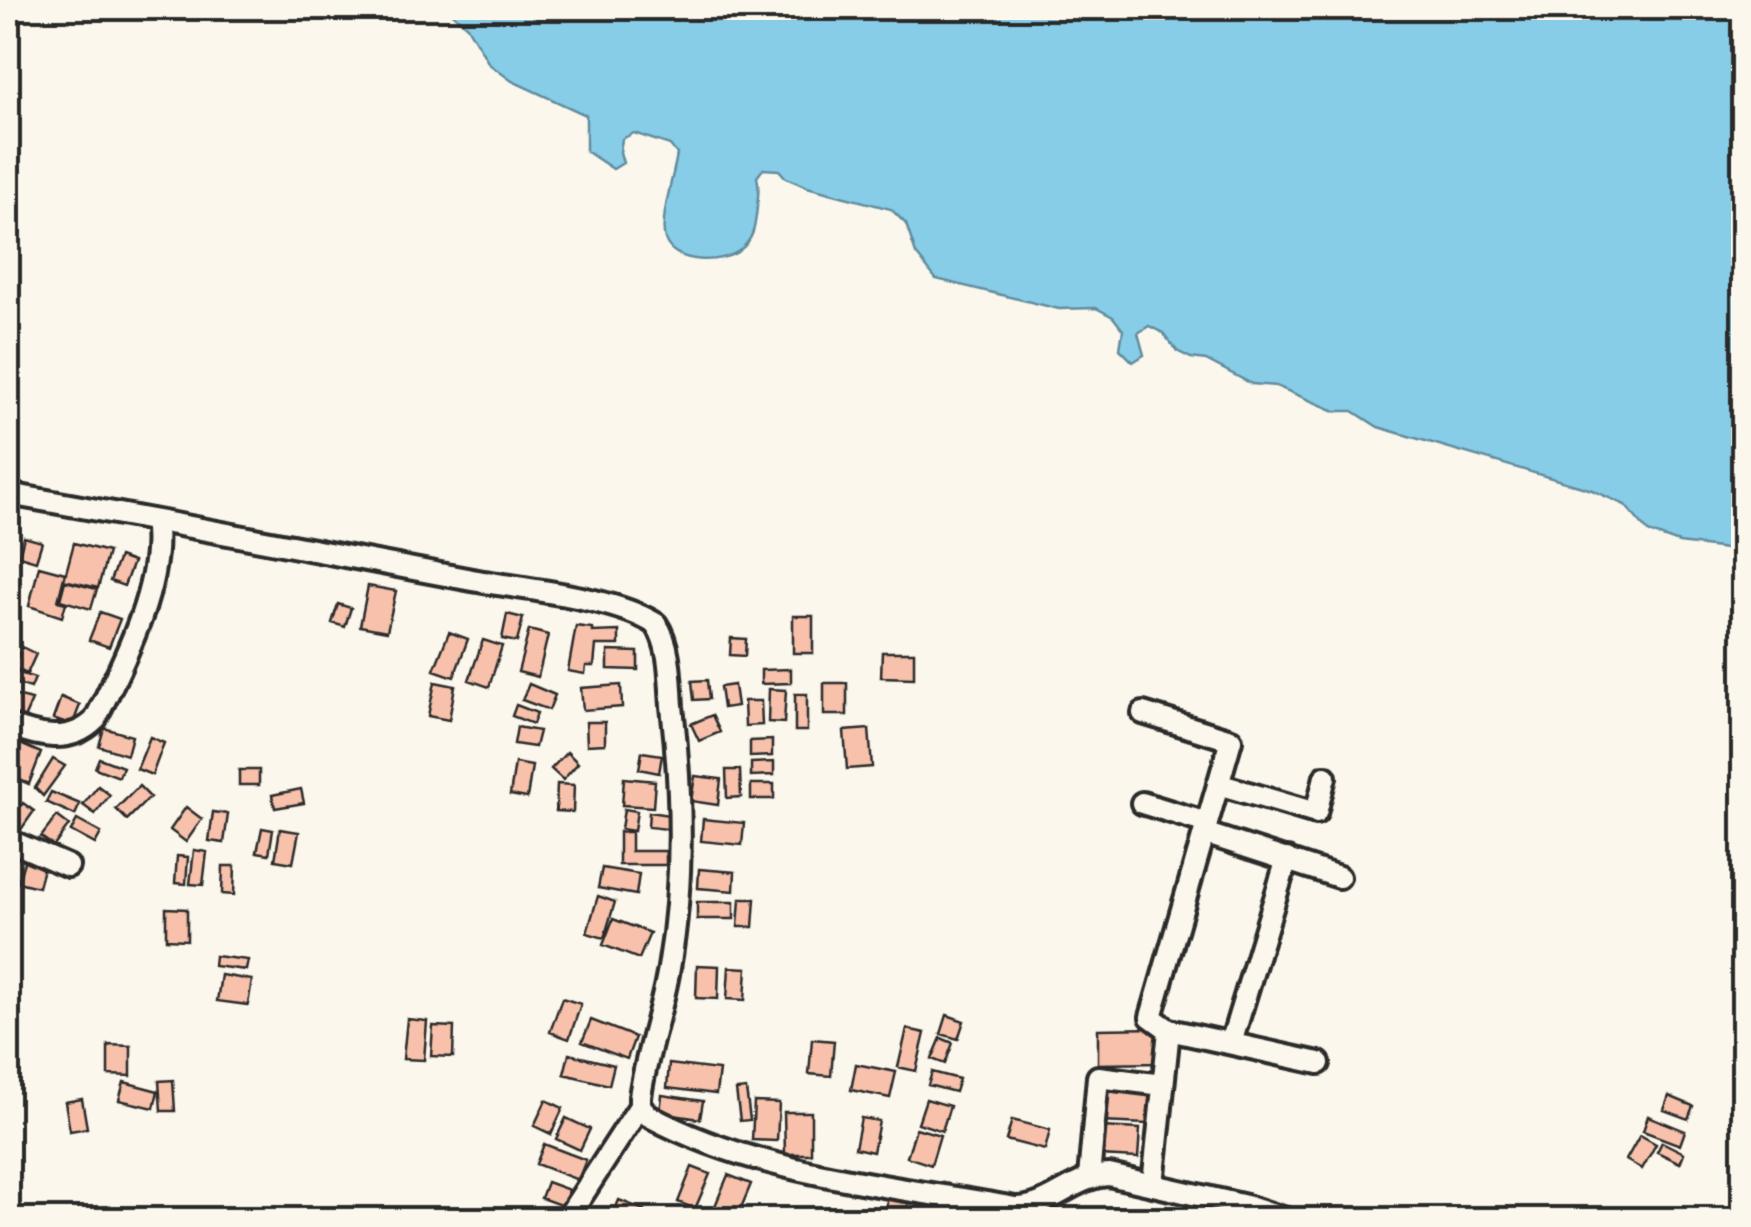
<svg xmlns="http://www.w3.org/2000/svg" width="1751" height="1227" viewBox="0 0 1751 1227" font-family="Kalam,sans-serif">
  <rect width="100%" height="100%" fill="#fbf7ec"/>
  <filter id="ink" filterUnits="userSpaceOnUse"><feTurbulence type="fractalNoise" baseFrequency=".01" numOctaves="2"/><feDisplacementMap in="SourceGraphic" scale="20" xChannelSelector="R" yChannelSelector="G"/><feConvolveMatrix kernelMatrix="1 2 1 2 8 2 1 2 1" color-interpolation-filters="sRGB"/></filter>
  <g filter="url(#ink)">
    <path fill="#87cde8" stroke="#628c9c" stroke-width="2.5" d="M446,8H1743V551L1679,543L1648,532L1625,505L1592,490L1378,427L1353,411H1335L1276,386L1252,384L1206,360L1191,358L1177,351L1163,333L1149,326L1138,333L1144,355L1133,362L1120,349L1123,330L1113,317L1096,308L1059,309L936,279L916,254L906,224L891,209L807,187L786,178L779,170L763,169L757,177C760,188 758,196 757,207C755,224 755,238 740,250C723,264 673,265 665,239C659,220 674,175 677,154L670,145L634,133L622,139L620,152L623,163L613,169L586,151V115L512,81L489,64L467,26Z"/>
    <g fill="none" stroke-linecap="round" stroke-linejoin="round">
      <path stroke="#475c64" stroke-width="2.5" stroke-dasharray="12 10" stroke-linecap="butt" d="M1739,552L1744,507"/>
    </g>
    <path fill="#f8c1ab" stroke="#2b2b2b" stroke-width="2.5" d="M24,537L42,542L36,561L19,556Z
      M74,543L108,552L98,588L64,580Z
      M119,557L133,562L124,586L110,581Z
      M39,566L65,573L58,601L66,603L62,617L29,606Z
      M65,581L97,589L91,609L60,600Z
      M368,586L396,591L387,631L360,626Z
      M338,604L351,608L345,627L332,623Z
      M100,612L120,619L109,647L89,640Z
      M507,614L523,618L517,642L502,639Z
      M793,616H813V653H793Z
      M576,626L592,628V632L619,631V645H596L594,666H586L585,674L568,671Z
      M529,630L548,635L538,677L518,672Z
      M449,632L468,639L454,677L434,670Z
      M731,638L746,639L745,656L730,655Z
      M483,640L502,646L489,687L469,680Z
      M22,647L36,654L27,674L13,667Z
      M608,651L638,652V670L608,669Z
      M882,652H914V678L881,677Z
      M791,669V683L761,684V670Z
      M10,670L35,678L31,688L8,681Z
      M707,680L709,699L694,700L692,681Z
      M435,682L455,686L449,720L428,716Z
      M824,683H847V715H824Z
      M529,684L555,695L549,710L522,700Z
      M621,685L622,707L583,710L581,688Z
      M734,685L737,706L723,708L720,687Z
      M769,689L786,690L784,723L768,722Z
      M9,694L32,700L22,723L8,715Z
      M795,694H807V731H795Z
      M61,697L80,705L72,726L53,719Z
      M744,701H761L762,725L745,726Z
      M516,705L537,713L533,724L512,716Z
      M712,715L720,732L699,741L691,724Z
      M586,722H605V744L587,745Z
      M517,727L539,731L535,747L514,744Z
      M104,728L132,736L127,755L99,746Z
      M869,729L872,767L847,769L844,731Z
      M150,737L164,743L152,775L137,769Z
      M772,740V756L750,757V741Z
      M18,743L41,753L29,784L8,775Z
      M567,752L578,763L563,780L551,769Z
      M642,752L662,755L659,773L639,769Z
      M99,758L123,767L119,777L95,768Z
      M53,759L65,766L43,796L35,788Z
      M774,762V775L751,776V763Z
      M515,763L532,766L527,798L510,795Z
      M239,770H259V785H239Z
      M726,770H740L741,797L727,798Z
      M695,776L721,779L718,805L691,801Z
      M624,778L655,781L653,807L622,805Z
      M557,784L574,785L573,812L556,811Z
      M751,784H774V799H751Z
      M98,786L110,795L95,814L83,805Z
      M139,786L150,797L127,820L116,809Z
      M301,789L304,803L275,808L272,795Z
      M51,792L80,804L75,815L46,802Z
      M23,803L34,811L20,831L9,823Z
      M186,807L202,819L186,842L170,830Z
      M624,809L637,811L634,831L621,829Z
      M213,812L228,814L224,843L209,841Z
      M649,812L669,815L667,829L648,827Z
      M57,816L69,825L54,846L41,837Z
      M703,819L744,823L742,845L701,841Z
      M77,820L101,833L95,844L71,831Z
      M262,828L273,830L269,854L257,852Z
      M280,829L299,832L293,863L275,860Z
      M619,832H631V851H666V865H619Z
      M194,850L207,852L203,885L190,884Z
      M26,855L45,861L38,887L18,882Z
      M177,856L188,857L186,884L175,883Z
      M223,866H235L234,895L222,894Z
      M602,868L639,874L636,895L598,888Z
      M699,869L735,872L734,891L698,888Z
      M598,896L615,902L604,938L587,933Z
      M740,899H755L753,927H738Z
      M697,902H734V919H697Z
      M166,908L187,909V940L166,939Z
      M613,919L650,933L639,959L603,945Z
      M215,956L248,960L246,970L214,966Z
      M697,965L719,966L718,999L696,998Z
      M729,967L747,968L745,1000L727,999Z
      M221,975L252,980L248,1005L217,1001Z
      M562,998L581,1004L569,1039L550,1032Z
      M947,1015L964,1021L958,1039L941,1034Z
      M407,1019L427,1021L424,1060L403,1059Z
      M591,1020L635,1037L627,1059L582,1042Z
      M433,1026L454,1027L453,1057L431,1056Z
      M1159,1028L1160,1063L1098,1064V1029Z
      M907,1029L925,1033L916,1071L898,1067Z
      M941,1038L953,1043L945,1064L932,1059Z
      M812,1039L834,1041L831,1076L809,1074Z
      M108,1045L131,1046V1076L108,1075Z
      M569,1054L614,1065L609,1085L564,1074Z
      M669,1064L719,1070L716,1094L667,1088Z
      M856,1064L896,1072L890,1098L851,1090Z
      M932,1072L959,1079L955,1092L928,1085Z
      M173,1080L175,1111H161L159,1081Z
      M124,1082L158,1091L154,1108L119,1100Z
      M746,1089L750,1120L740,1121L736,1090Z
      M1102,1091L1150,1094L1148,1124L1100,1122Z
      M662,1095L703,1101L700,1119L660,1113Z
      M1669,1096L1693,1106L1688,1119L1664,1110Z
      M82,1099L87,1128L70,1131L65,1102Z
      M926,1099L950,1106L942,1131L918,1123Z
      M546,1100L563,1108L551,1134L534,1126Z
      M754,1102L779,1103L777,1141L752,1140Z
      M784,1112H811V1154H785Z
      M1648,1116L1685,1131L1680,1145L1643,1131Z
      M566,1118L590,1129L580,1150L556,1139Z
      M861,1118L879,1121L873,1152L855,1148Z
      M1012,1120L1050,1130L1045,1150L1006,1140Z
      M1101,1127L1140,1129L1138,1158L1099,1156Z
      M916,1128L940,1135L931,1165L907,1157Z
      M1640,1135L1656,1144L1642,1169L1626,1160Z
      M1662,1142L1684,1153L1680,1163L1657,1152Z
      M544,1144L586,1160L578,1180L536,1164Z
      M692,1167L710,1174L695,1209L678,1202Z
      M728,1175L751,1184L736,1220H714L710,1218Z
      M547,1182L569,1190L563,1206L541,1198Z
      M888,1193L909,1195L907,1220H885Z
      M619,1200L644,1210L641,1220L611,1219Z
      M922,1202L960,1205L959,1220H920Z"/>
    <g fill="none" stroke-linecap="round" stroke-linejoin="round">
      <defs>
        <path id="minor" d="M8,494C163,521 317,551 472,580C523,589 614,597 656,624C671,646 670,680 672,706C682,793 684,882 669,968C662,1011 646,1053 640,1097V1106L649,1116C758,1175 894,1186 1015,1208C1049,1209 1074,1176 1109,1175L1246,1206L1289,1220
          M1143,713L1231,740L1151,1017L1169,1030L1153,1184
          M8,725C37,736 70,745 95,720C122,665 165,583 155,521
          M1218,784L1316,813L1325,777
          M1142,803L1207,823
          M1204,833L1339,877
          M8,840L68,866
          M1169,1030L1319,1063
          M1231,1043L1287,859
          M1089,1178L1098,1077L1163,1085
          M566,1220L640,1106"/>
      </defs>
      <use href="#minor" stroke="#2b2b2b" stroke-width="28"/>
      <use href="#minor" stroke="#fbf7ec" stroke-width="20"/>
    </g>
  </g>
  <rect width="1751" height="1227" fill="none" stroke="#fbf7ec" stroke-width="40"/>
  <rect x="20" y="20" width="1711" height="1187" fill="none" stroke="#2b2b2b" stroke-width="4" filter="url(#ink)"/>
</svg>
